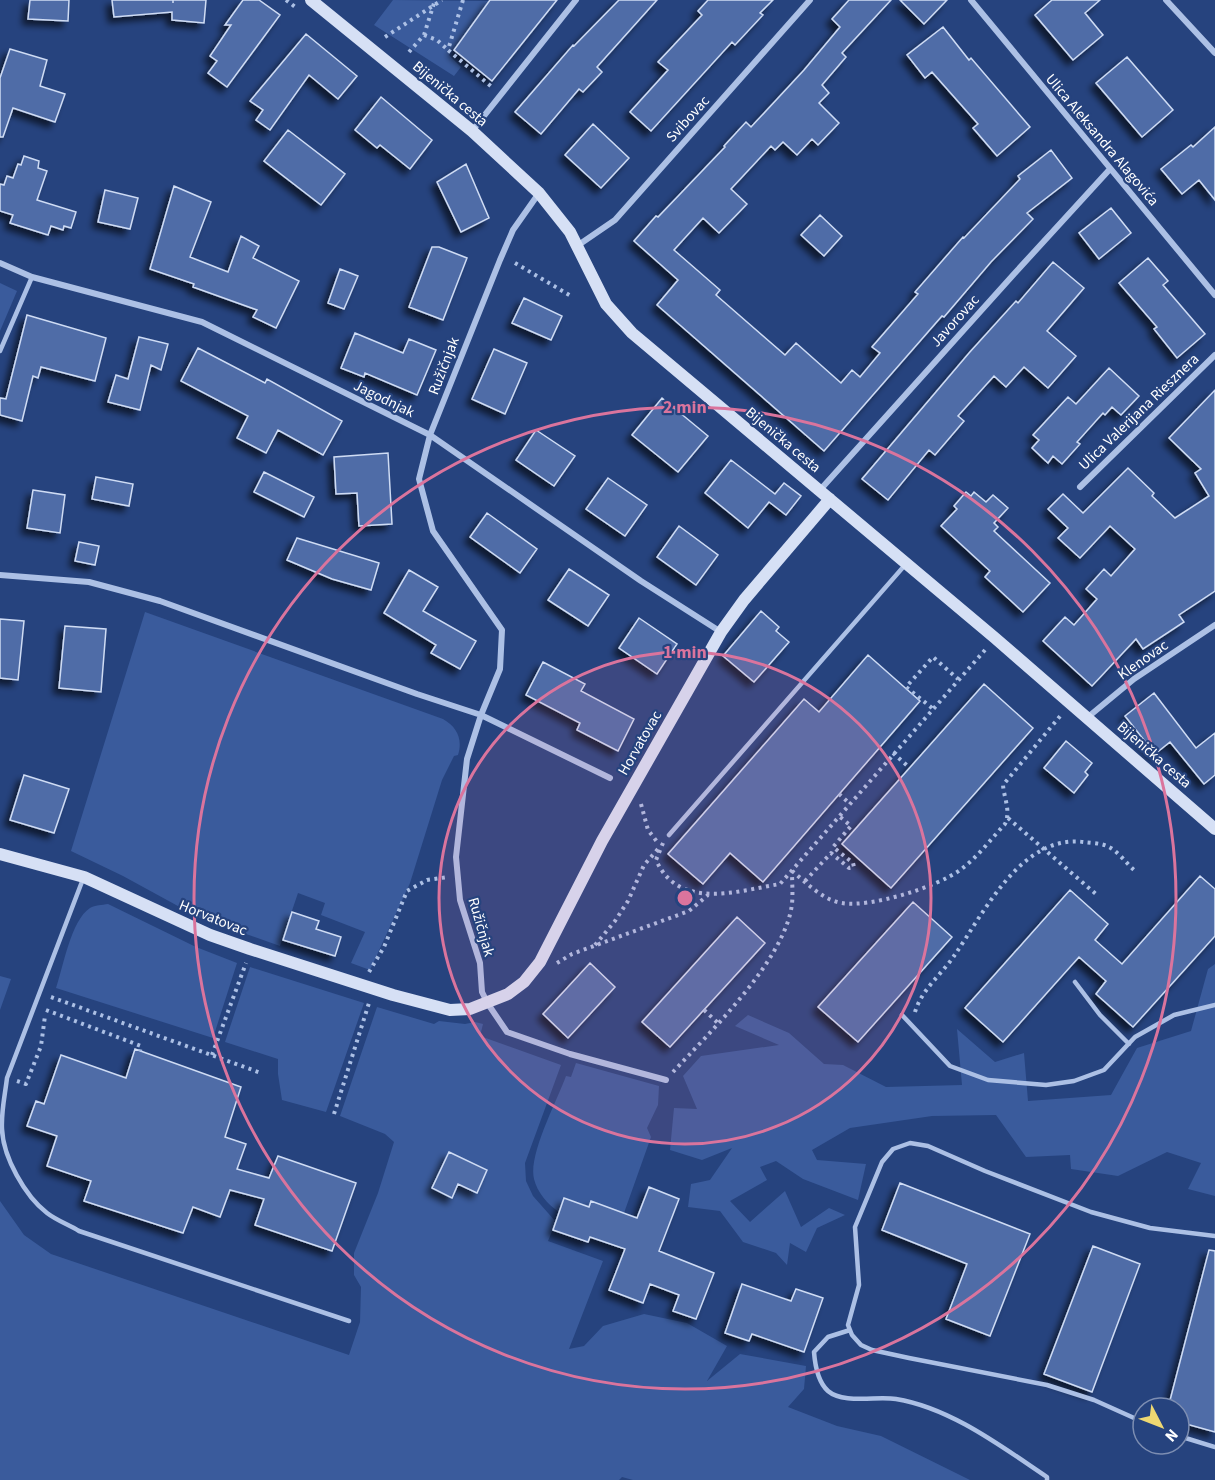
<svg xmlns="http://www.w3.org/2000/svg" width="1215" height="1480" viewBox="0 0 1215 1480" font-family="'Source Sans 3',sans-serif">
  <defs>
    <filter id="shadow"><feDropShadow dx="-5.5" dy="5.5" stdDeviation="3" flood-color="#0009"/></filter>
  </defs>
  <rect width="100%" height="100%" fill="#26437e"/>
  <path fill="#3a5b9c" d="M393,0L489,1L449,55L461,67L454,76L374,25Z
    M0,283L17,291L0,331Z
    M145,612L443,719C457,727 463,739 458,755L454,756L442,780L410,883L370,970L351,963L365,932L321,915L325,903L298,893L280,946L198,917L123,876L71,851Z
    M108,904L196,947L237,963L213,1038L56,988C63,968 71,920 90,908C95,905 102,905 108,904Z
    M1215,964V1196L1188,1189L1201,1163L1167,1152L1118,1176L1071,1169L1070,1155L1026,1157L996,1115L932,1116L850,1128L812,1150L817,1160L866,1164L858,1200L803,1179L776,1161L760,1167L767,1180L730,1201L750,1222L785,1191L801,1227L829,1208L845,1215L817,1228L806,1252L790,1243L787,1265L776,1253L743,1242L720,1211L688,1207L691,1184L710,1180L732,1148L702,1160L670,1150L674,1108L697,1109L683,1076L701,1056L779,1045L735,1026L748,1015L789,1033L824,1064L843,1065L886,1087L962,1085L957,1029L995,1062L1024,1053L1028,1101L1111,1095L1137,1048L1191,1031L1208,969Z
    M250,967L364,1003L326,1112L282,1100L278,1074V1059L225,1042Z
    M0,976L11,979L0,1010Z
    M377,1007L434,1024L439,1021L465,1024L475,1022L483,1024L480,1036L561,1065L525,1163L526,1181L533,1196L556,1222L548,1241L603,1261L569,1349L584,1346L603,1326L644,1314L687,1323L727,1346L707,1381L740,1354L806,1366L804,1389L788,1407L837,1426L881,1436L970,1480H633L622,1477L619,1480H0V1201L24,1235L51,1254L349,1355L360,1322L361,1287L354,1275V1253L378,1193L394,1142L385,1134L340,1116Z
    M576,1063L659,1086L658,1105L647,1128L651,1137L624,1213L591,1202L589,1207L564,1198L559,1212C548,1205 537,1192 534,1179C528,1155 557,1101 566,1076L571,1077Z"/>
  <path fill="#4f6ca7" stroke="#cfdcf4" stroke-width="1.5" filter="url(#shadow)" d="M30,0H69L68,21L28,19Z
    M112,0H173V3V0H206L204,23L172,20V12L114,17Z
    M243,0H259L280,15L227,87L208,73L217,61L210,56L231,25H225Z
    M490,0H557L492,81L454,50Z
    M619,0H657L597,67L602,72L583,92L579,89L541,134L515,112L573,45L574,46Z
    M708,0H773L760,13L763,15L735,45L732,42L651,131L630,112L668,70L658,62L702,15L698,11Z
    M849,0H891L842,53L846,57L822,85L829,93L819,103L839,123L818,145L812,139L797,155L783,142L775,150L771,146L731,189L747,204L719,233L703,218L674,250L720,290L716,295L785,355L796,343L841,383L852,370L860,377L880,353L872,347L918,294L915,292L963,237L964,238L1020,179L1018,176L1051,150L1072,178L1027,213L1033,219L991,262L944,317L942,316L824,451L657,305L678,280L634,241L656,216L658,217L725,147L724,146L746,122L751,127L804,70L840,27L832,19Z
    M900,0H947L924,24Z
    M1052,0H1100L1085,13L1103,35L1073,60L1035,15Z
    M943,27L969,60L971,58L1030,127L997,156L973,128L978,124L932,72L925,78L907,55Z
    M306,34L357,76L338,99L309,75L270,130L256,120L263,110L250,101Z
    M10,49L47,60L40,86L65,94L55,122L13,108L3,137H0V78Z
    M1127,57L1173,110L1142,137L1096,83Z
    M381,97L432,140L410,169L380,145L377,148L355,130Z
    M593,124L629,158L601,188L565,155Z
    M1215,127V200L1199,180L1182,194L1161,169L1191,145L1193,147Z
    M288,130L345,174L321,205L264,161Z
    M24,156L39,161L38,168L47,171L37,200L76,212L71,228L64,226L63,230L51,226L48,235L10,223L13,215L0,211V184L4,185L7,176L13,178L18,164L21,165Z
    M466,164L489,218L461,232L437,182Z
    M174,186L211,202L190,257L228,272L241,236L259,246L253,258L299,281L276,328L253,317L257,310L193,287L194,284L150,269Z
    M105,190L138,198L130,229L98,222Z
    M1111,208L1131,233L1099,259L1079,233Z
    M820,215L842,236L824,256L801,235Z
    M432,247H439L467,258L443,320L409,307Z
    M1148,258L1168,281L1163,285L1205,334L1177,358L1154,329L1157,327L1119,283Z
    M1053,262L1084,288L1047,331L1076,356L1048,388L1024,367L1006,387L994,376L958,416L964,421L935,455L929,450L888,500L862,479L969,353L1016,301L1018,303Z
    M340,269L358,276L344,309L328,303Z
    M524,298L562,316L551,340L512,323Z
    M27,315L106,338L95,381L41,367L38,378L33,376L22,421L0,415V398L6,399Z
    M355,333L403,353L409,339L436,350L417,395L365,373L364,377L341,368Z
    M139,337L168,344L161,370L151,365L140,410L108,402L116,375L128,379Z
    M198,348L265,383L267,379L342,421L323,455L278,430L266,453L237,438L248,416L181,381Z
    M494,349L527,363L505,414L472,399Z
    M1109,368L1139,396L1121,415L1112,407L1105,415L1103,413L1077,442L1080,444L1062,464L1053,456L1048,463L1032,448L1039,440L1033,435L1068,397L1076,404Z
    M1215,390V591L1179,615L1184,622L1143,649L1136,639L1092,686L1043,641L1065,617L1074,625L1097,599L1086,589L1104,569L1111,576L1135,549L1110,526L1080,558L1058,538L1068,528L1048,509L1063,494L1083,513L1128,468L1154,493L1152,496L1175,518L1209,496L1195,473L1201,469L1169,438Z
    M662,398L708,436L678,472L632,435Z
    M536,430L575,456L554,486L516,460Z
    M388,453L392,524L359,526L357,493L336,494L334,457Z
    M731,460L775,494L784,483L801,496L786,515L769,502L748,528L705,493Z
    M264,472L314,497L304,517L254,492Z
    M96,477L133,484L129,506L92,499Z
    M608,478L647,505L625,536L586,509Z
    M33,490L65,495L60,533L27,528Z
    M966,492L971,496L974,492L986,502L993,495L1008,508L994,523L998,527L994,531L1050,583L1023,612L985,577L990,571L941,526L957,509L954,506Z
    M487,513L537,549L520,573L470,537Z
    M679,526L718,555L696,585L657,557Z
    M297,538L379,563L371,590L332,579L287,560Z
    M79,542L99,546L95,565L75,561Z
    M569,569L609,595L588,626L548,600Z
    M409,570L438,587L423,611L476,641L460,669L431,653L436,645L384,613Z
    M761,611L779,627L776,631L789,642L754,682L723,656Z
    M639,618L677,644L657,674L619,648Z
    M0,619L24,621L18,680L0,678Z
    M65,626L106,629L101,692L59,688Z
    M868,655L920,701L763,882L730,853L703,884L668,854L804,699L819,712Z
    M543,662L585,684L581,691L634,719L618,751L577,730L580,723L526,695Z
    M984,684L1033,728L891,888L842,844Z
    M1154,693L1196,748L1215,733V775L1204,784L1170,742L1155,754L1125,716Z
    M1066,741L1092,763L1085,772L1088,775L1074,793L1044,768Z
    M24,775L69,789L54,833L10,820Z
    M1200,876L1215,889V936L1133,1027L1096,994L1106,981L1079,957L1003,1042L965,1008L1070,890L1108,924L1095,940L1122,964Z
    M913,902L952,937L858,1042L818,1007Z
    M292,912L319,921L316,929L341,937L335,956L283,940Z
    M737,917L765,943L670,1047L642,1022Z
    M590,963L615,987L568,1038L543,1014Z
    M135,1049L241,1087L225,1137L246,1144L237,1169L269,1178L278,1156L356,1183L332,1251L255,1225L264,1199L230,1190L220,1217L193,1207L183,1233L84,1201L91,1181L47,1166L57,1136L27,1126L36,1101L44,1104L61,1055L126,1078Z
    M449,1152L487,1170L477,1193L458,1184L452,1198L432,1188Z
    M900,1183L1030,1234L990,1336L946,1319L967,1264L882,1230Z
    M649,1187L679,1199L659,1251L714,1273L696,1319L673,1311L679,1295L650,1284L643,1303L609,1290L625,1249L590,1237L588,1242L553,1230L564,1198L589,1207L591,1201L637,1218Z
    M1093,1246L1140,1264L1092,1392L1044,1374Z
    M1209,1250L1215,1251V1432L1179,1422V1408H1168Z
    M742,1284L791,1301L796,1289L823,1298L804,1352L752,1334L749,1341L725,1333Z"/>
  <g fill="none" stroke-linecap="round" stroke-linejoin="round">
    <path stroke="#acc0e5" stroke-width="4" stroke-dasharray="3 4.5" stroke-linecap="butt" d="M286,0L298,9
      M463,0L448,50L493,88
      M424,35L437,40L448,50
      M385,37L442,0
      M409,52L424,35L435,0
      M515,263L571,296
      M932,708L906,687L933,657L958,679
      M893,753L910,768
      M839,794L850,804
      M641,804L648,830L658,843
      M1008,818L1097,895
      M663,843L656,860C679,911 737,891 780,884L985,650
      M792,871C806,882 822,900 842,903C870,908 937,887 960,870C977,858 991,839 1005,824C1011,811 1004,798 1003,785L1061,715
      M805,881L831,853L849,868L854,867L853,863L833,847L851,826L839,816
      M595,945L615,921L628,901L644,865L658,849
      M557,963L572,954L689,911L708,895
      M369,972L384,947L407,891L427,880L448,877
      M51,997L261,1073
      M46,1010L141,1046L140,1051
      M704,1010L718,1023
      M915,1012C922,989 941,975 954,956C984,913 1021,834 1084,842C1091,843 1100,843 1107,846C1117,850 1126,863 1134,870
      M212,1055L246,963
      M673,1072C710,1032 785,960 792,904C793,893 792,882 792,871
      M17,1081L26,1084L41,1046L45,1016
      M334,1114L369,1003"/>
    <path stroke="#acc0e5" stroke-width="4.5" d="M0,351L32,277
      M669,835L905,565
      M83,879L7,1078C5,1095 1,1112 2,1129C3,1157 25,1196 47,1213C56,1220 69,1225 79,1231L349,1321
      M1075,982L1100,1015L1129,1044
      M902,1015L950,1066L988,1080L1046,1085L1074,1081L1104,1070L1135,1037L1174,1015L1215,1005
      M850,1330L828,1337L814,1352C815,1365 818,1382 828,1391C843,1404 877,1396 896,1399C951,1408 1002,1447 1047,1477V1480
      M1143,1422L1094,1400L1047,1385L909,1358L872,1350L861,1345L852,1335L848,1325L859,1285L855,1227L882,1162L893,1149L910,1143L928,1146L985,1171L1091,1212L1150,1228L1215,1236
      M1179,1436L1215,1447"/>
    <path stroke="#acc0e5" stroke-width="6" d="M971,0L1215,295
      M1166,0L1215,53
      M472,131L576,0
      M539,193L513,230L500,260L430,435L419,479L433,531L502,630L500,669L481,715L467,759L456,857L460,900L480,963L482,992L488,1004L507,1032L570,1054L666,1080
      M577,246L615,220L810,0
      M0,263L32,277L202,322L430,435L641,581L721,632
      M1080,487L1215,355
      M820,490L1014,274L1110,169
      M0,575L89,582L160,601L417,694L481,715L610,778
      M1088,717L1134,679L1215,625"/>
    <path stroke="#d6e0f5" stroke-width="12" d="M311,0L472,131L539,193L570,232L606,304L632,333L995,638L1215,829
      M0,854L84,877L210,935L250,949L393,995L450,1010L470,1009L508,994L524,982L540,962L602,841L721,632L744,600L830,499"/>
  </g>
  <circle cx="685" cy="898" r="246" fill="#da749d" fill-opacity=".12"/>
  <g fill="none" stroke="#da749d" stroke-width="3">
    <circle cx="685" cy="898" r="246"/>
    <circle cx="685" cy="898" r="491"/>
  </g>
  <g text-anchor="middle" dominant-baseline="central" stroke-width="4.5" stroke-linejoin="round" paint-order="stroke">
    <g font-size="15" fill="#fff" stroke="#26437e">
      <text transform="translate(450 94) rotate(40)">Bijenička cesta</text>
      <text transform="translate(688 119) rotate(-48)">Svibovac</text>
      <text transform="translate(1102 140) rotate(50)">Ulica Aleksandra Alagovića</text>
      <text transform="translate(955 321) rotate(-48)">Javorovac</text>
      <text transform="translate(444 366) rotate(-69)">Ružičnjak</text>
      <text transform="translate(384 399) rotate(26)">Jagodnjak</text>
      <text transform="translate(1139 412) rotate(-44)">Ulica Valerijana Riesznera</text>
      <text transform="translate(783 440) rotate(40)">Bijenička cesta</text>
      <text transform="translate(1143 660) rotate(-35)">Klenovac</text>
      <text transform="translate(640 743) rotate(-60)">Horvatovac</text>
      <text transform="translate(1154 755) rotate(41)">Bijenička cesta</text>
      <text transform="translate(213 918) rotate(22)">Horvatovac</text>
      <text transform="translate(481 927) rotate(74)">Ružičnjak</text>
    </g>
  </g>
  <circle cx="685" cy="898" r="9" fill="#da749d" stroke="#26437e" stroke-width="3"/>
  <g font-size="18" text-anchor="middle" font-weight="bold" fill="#da749d" stroke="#26437e" stroke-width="4.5" stroke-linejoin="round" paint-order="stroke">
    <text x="685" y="413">2 min</text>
    <text x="685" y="658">1 min</text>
  </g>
  <g transform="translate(1161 1426) rotate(132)"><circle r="28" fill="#26437e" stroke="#7d8eb2" stroke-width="1.5"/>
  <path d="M0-4.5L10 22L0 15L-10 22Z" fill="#eed872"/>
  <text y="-9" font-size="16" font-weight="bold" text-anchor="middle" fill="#ffffff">N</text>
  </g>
</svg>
